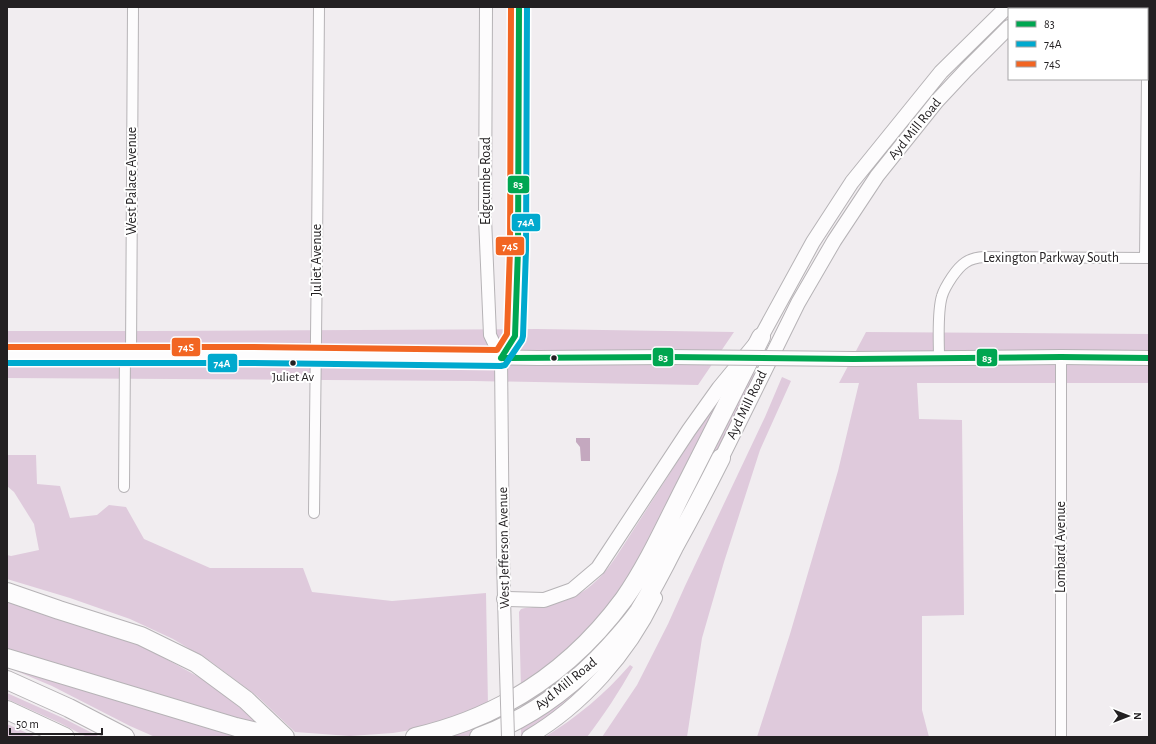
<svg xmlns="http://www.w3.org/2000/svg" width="1156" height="744" viewBox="0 0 1156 744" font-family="'Alegreya Sans',sans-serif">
  <rect width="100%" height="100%" fill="#f1edf0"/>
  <path fill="#dfcadc" d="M537,329L734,332L698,385L474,381L7,378V331H152Z
    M866,332L1149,334V383H917L919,419L962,420L964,615L922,616V710L929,737H757L790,634L838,471L859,383H839Z
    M758,373L693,502L617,633L522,713L521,701L583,656L751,374Z
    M782,377L791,381L760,450L724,562L702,638L687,737H602L637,685L668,624L685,586L765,417Z
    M717,400H719L644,554L599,622L521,689L519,612L521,609C528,607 541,607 549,605C580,599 599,582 616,557Z
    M7,455H36L37,484L60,486L70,518L97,515L109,505L126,507L144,539L210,568H303L312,592L392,601L486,593L488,706L429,727L393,733L350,736L295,732L257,696L210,661L173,639L130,619L70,598L7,579V555L11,556L39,550L34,524L14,492L7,486Z
    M7,600L107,633L137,644L157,654L206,681L249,715L267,732L7,654Z
    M626,641L579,693L523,737H521V723Z
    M630,665L633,667C619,692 604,715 587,737H545C577,717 605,694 630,665Z
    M7,667L258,737H155L130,726L52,686Z
    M7,693L63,718L100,737H87L60,723L7,699Z
    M489,718V730L470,737H433Z
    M7,724L36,737H7Z"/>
  <path fill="#c4a8bf" d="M576,438H590V461H581L580,447L576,442Z"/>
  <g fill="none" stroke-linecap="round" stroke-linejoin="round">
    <defs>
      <path id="minor" d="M1145,258L1147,80
        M131,354L133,7
        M1061,357V737
        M939,358C939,341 937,312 942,296C944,289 948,283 952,277C961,264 968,258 984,257L1149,258
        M124,487L125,354
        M314,513L317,250L319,7"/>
      <path id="tertiary" d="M486,7L485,218L490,335L501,358L503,559L505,636
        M501,358L515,336L518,250L519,7"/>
      <path id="secondary" d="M1029,9L1031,7
        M7,355L131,354L301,355L538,358L669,357
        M853,359L1061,357L1149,358
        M717,467L798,303L834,241L877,176L937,101L966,70L1009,27
        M504,599L544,600L572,590L598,568L689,430L719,388L761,337L813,242L852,182L941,72L1007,7
        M529,737C583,705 628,654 655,598"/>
      <path id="motorway" d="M7,592L59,610L141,636L196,663L246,700L285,737
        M7,658L236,727L278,737
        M7,680L69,708L125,737
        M7,710L65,737
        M415,737C502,717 571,671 624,599C648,565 667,522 686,485C711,435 736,386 761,337
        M479,737C529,719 572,687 608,648C619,636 630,624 639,611C652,590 663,569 674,547C690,518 706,488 721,458"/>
    </defs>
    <use href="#minor" stroke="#b6b3b6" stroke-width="12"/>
    <use href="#tertiary" stroke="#b6b3b6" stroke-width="14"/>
    <use href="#secondary" stroke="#b6b3b6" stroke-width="16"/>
    <use href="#motorway" stroke="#b6b3b6" stroke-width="20"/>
    <use href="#minor" stroke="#fdfcfd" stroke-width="10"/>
    <use href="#tertiary" stroke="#fdfcfd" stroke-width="12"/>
    <use href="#secondary" stroke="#fdfcfd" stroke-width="14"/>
    <use href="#motorway" stroke="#fdfcfd" stroke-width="18"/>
    <defs>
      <path id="tertiary-bridge" d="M505,636L508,737"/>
      <path id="secondary-bridge" d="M669,357L853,359"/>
    </defs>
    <use href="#tertiary-bridge" stroke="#b6b3b6" stroke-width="14" stroke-linecap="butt"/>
    <use href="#secondary-bridge" stroke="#b6b3b6" stroke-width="16" stroke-linecap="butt"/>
    <use href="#tertiary-bridge" stroke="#fdfcfd" stroke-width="12"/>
    <use href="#secondary-bridge" stroke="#fdfcfd" stroke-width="14"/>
    <defs>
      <path id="bus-1" d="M501,358L669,357L853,359L1061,357L1149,358
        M501,358L515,336L518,250L519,7"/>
      <path id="bus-2" d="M7,363H254L501,366L505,365L522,340L523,336L526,250L527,7"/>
      <path id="bus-3" d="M7,347H254L497,350L507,334L510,250L511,7"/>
    </defs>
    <use href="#bus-1" stroke="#fff" stroke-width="9"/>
    <use href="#bus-2" stroke="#fff" stroke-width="9"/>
    <use href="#bus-3" stroke="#fff" stroke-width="9"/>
    <use href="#bus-1" stroke="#00a651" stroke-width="6"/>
    <use href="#bus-2" stroke="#00a9ce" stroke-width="6"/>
    <use href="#bus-3" stroke="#f26522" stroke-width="6"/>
  </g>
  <g fill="#232022" stroke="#fff" stroke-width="1.5">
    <circle cx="554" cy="358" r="3.5"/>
    <circle cx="293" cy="363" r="3.5"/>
  </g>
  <g text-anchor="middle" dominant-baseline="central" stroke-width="4" stroke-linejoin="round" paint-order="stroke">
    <g font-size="13" fill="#232022" stroke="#fff">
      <text x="293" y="377">Juliet Av</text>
    </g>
    <g font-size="14" fill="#232022" stroke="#fff">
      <text transform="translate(915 129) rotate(-51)">Ayd Mill Road</text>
      <text transform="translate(132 181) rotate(-90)">West Palace Avenue</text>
      <text transform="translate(486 181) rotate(-90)">Edgcumbe Road</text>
      <text x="1051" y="258">Lexington Parkway South</text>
      <text transform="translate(317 260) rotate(-90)">Juliet Avenue</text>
      <text transform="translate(747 405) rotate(-64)">Ayd Mill Road</text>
      <text transform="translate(1061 547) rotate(-90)">Lombard Avenue</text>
      <text transform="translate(504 548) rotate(-91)">West Jefferson Avenue</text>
      <text transform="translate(566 684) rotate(-39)">Ayd Mill Road</text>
    </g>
  </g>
  <g stroke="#fff" stroke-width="1.5">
    <rect x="507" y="175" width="23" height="19" rx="4" fill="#00a651"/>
    <rect x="511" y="213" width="30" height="19" rx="4" fill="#00a9ce"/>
    <rect x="495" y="236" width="30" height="20" rx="4" fill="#f26522"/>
    <rect x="171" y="337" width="30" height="20" rx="4" fill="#f26522"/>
    <rect x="652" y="347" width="22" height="20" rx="4" fill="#00a651"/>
    <rect x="976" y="348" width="22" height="19" rx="4" fill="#00a651"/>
    <rect x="207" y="353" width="31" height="20" rx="4" fill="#00a9ce"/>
  </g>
  <g font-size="11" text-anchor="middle" font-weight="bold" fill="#fff">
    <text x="518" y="188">83</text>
    <text x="526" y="226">74A</text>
    <text x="510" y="250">74S</text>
    <text x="186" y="351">74S</text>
    <text x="663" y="361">83</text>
    <text x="987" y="362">83</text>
    <text x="222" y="367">74A</text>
  </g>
  <rect width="1156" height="744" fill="none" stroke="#232022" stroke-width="16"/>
  <rect x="1008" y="8" width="140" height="72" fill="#ffffff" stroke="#a7a6a7"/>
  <rect x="1016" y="21" width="20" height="6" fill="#00a651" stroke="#a7a6a7"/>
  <text x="1044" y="28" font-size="12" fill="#232022">83</text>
  <rect x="1016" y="41" width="20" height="6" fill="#00a9ce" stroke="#a7a6a7"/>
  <text x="1044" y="48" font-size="12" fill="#232022">74A</text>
  <rect x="1016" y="61" width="20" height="6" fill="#f26522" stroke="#a7a6a7"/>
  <text x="1044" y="68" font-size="12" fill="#232022">74S</text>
  <g transform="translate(1128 716) rotate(90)" stroke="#ffffff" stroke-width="3" paint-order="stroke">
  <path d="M0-3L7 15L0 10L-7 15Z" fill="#232022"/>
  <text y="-6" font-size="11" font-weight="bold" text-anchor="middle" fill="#232022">N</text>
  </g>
  <path d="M10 728v6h92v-6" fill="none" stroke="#232022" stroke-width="2"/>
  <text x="16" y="728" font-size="12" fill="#232022" stroke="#ffffff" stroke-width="3" paint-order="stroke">50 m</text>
</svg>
